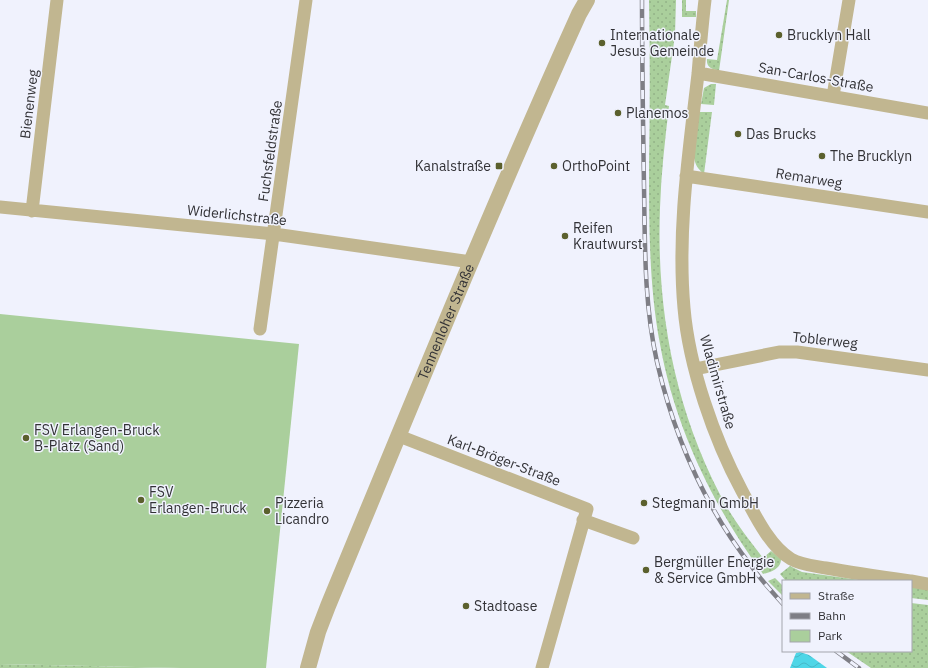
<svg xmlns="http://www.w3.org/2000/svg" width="928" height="668" viewBox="0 0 928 668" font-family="'IBM Plex Sans',sans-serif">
  <defs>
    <pattern id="grass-dots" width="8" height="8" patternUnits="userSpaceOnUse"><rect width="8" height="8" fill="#aacf9c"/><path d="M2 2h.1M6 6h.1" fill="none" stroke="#93b287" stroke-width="1.8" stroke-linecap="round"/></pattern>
    <pattern id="water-waves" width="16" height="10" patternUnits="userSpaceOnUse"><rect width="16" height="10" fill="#4ed6e7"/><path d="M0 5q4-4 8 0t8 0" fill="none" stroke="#45b8c7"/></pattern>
  </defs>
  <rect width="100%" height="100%" fill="#f0f2fd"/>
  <path fill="url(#grass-dots)" d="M649,0H676L675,35L665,105L669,106C665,140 661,174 660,208C656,313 676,417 728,509C738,526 751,542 763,558L771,551L781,559C781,569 771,572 763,574C713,506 675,428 660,344C649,286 649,225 649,166C650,111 650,55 649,0Z
    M682,0H686V11H696V17H682Z
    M727,0H729L719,71C712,69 706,67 707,59L717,60Z
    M711,84H716L714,105L701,104L704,88Z
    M699,112H712L704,174C698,169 695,165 694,157Z
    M790,566L802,572L867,581H786L780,574Z
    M775,578L783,586V596L768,581Z
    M911,587L928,589V600L911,598Z
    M911,603L928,605V668H871L846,651H911Z
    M0,664L181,668H0Z"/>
  <path fill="#aacf9c" d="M0,314L299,344L266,668H181L0,664Z"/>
  <path fill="url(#water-waves)" d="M800,652L809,655L827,668H790L796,653Z"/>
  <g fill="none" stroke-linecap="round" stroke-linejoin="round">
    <path stroke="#c1b690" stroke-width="13" d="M705,0C702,25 700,50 698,74C689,152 677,230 684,308C689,367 714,439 742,491C754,513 769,546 791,559C801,565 815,566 826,568C854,573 882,577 910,581
      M698,73L928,113
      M833,96L849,0
      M686,176L928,212
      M0,207L274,234L471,262
      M32,211L57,0
      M260,329L306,0
      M695,369L779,352H797L928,370
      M399,436L587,509L542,668
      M583,520L633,538
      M911,581L928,584"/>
    <path stroke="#c1b690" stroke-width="16" id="s1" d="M308,668L318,632L328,606C410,408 491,209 579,14L587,0"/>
    <defs>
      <path id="rail" d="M642,0C642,62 643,124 644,186C645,245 644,304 657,362C674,436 705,507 752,567C761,580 772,592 783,604
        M836,651L859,668"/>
    </defs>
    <use href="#rail" stroke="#7e7e85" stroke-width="4.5"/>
    <use href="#rail" stroke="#f0f2fd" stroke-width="3" stroke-dasharray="9" stroke-linecap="butt"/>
  </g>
  <g fill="#5b602d" stroke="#f0f2fd" stroke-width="1.5">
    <circle cx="779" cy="35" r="4"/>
    <circle cx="602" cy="43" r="4"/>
    <circle cx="618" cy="113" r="4"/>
    <circle cx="738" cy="134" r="4"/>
    <circle cx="822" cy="156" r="4"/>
    <rect x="495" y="162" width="8" height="8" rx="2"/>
    <circle cx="554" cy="166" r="4"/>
    <circle cx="565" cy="236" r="4"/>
    <circle cx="26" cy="438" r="4"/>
    <circle cx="141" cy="500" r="4"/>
    <circle cx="644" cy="503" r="4"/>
    <circle cx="267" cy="511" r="4"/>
    <circle cx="646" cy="570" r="4"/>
    <circle cx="466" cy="606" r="4"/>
  </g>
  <g text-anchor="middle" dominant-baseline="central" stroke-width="3" stroke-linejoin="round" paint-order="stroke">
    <g font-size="14" fill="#323236" stroke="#f0f2fd" text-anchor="start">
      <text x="610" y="35">Internationale<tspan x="610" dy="16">Jesus Gemeinde</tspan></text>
      <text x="787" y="35">Brucklyn Hall</text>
      <text x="626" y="113">Planemos</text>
      <text x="746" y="134">Das Brucks</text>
      <text x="830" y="156">The Brucklyn</text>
      <text x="491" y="166" text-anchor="end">Kanalstraße</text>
      <text x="562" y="166">OrthoPoint</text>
      <text x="573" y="228">Reifen<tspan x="573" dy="16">Krautwurst</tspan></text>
      <text x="34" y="430">FSV Erlangen-Bruck<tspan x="34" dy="16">B-Platz (Sand)</tspan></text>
      <text x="149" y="492">FSV<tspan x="149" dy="16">Erlangen-Bruck</tspan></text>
      <text x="275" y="503">Pizzeria<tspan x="275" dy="16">Licandro</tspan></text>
      <text x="652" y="503">Stegmann GmbH</text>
      <text x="654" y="562">Bergmüller Energie<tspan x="654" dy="16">&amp; Service GmbH</tspan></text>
      <text x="474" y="606">Stadtoase</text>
    </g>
    <g font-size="14" fill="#323236" stroke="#f0f2fd">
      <text transform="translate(816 77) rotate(10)">San-Carlos-Straße</text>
      <text transform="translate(29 104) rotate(-83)">Bienenweg</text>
      <text transform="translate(270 151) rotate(-82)">Fuchsfeldstraße</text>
      <text transform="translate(809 178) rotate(9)">Remarweg</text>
      <text transform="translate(237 215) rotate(6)">Widerlichstraße</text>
      <text stroke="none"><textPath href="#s1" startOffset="373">Tennenloher Straße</textPath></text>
      <text transform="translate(825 340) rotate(6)">Toblerweg</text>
      <text transform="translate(718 382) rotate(74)">Wladimirstraße</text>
      <text transform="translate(504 460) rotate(21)">Karl-Bröger-Straße</text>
    </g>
  </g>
  <rect x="782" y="580" width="130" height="72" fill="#f0f2fd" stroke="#a4a5ad"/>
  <rect x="790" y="593" width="20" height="6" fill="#c1b690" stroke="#a4a5ad"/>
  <text x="818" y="600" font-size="12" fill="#323236">Straße</text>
  <rect x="790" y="613" width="20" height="6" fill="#7e7e85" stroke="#a4a5ad"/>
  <text x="818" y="620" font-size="12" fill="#323236">Bahn</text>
  <rect x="790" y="630" width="20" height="12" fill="#aacf9c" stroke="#a4a5ad"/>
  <text x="818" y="640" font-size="12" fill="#323236">Park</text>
</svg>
